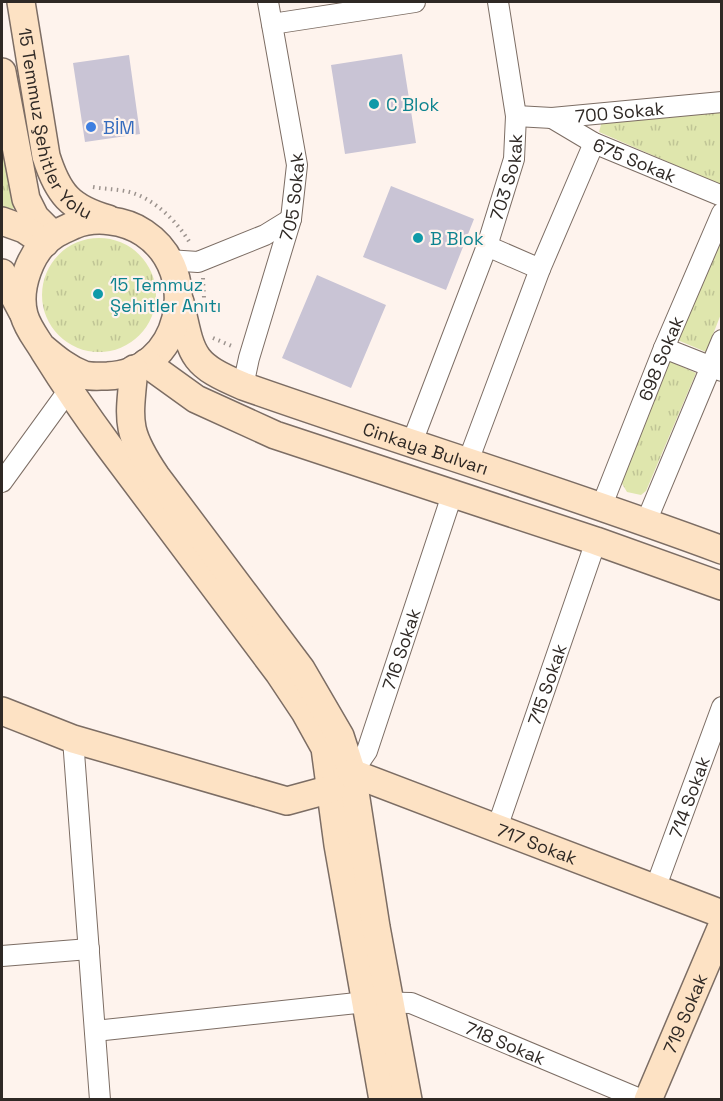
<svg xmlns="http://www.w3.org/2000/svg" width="723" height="1101" viewBox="0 0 723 1101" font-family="'Space Grotesk',sans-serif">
  <defs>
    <pattern id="grass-tufts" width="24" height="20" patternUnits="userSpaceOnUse" patternTransform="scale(1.5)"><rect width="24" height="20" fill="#dfe6ad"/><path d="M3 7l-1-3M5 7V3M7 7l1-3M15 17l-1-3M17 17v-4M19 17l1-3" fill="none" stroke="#c0c595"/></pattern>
  </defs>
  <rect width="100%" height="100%" fill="#fef3ed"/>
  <path fill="url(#grass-tufts)" d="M711,112H721V185L599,132L602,121Z
    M2,144L17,204L13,209L2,208Z
    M721,226V314L706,352L675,339Z
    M42 295a57 57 0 1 1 114 0a57 57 0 1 1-114 0Z
    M667,360L696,373L646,491L641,495L627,492L621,482Z"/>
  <path fill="#c9c4d5" d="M402,54L416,143L345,154L331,65Z
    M129,55L140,134L85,142L73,63Z
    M391,186L474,219L446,290L363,257Z
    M317,275L386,305L351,388L282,358Z"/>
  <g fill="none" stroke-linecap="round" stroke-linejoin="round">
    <defs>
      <g id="street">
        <path d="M272,24L415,2"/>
        <path id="s1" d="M516,116L552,118L722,102"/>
        <path id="s2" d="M552,118L594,143L722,196"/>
        <path d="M487,246L540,269"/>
        <path d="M168,260L198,262L265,235L291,219"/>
        <path d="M664,348L722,371"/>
        <path id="s3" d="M243,386L249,358L291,219L297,165L268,2"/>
        <path id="s4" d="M411,445L487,246L514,159L516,116L498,2"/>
        <path d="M467,464L540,269L594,143"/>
        <path d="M2,482L68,391"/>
        <path id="s5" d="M602,505L664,348L722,213"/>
        <path d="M646,522L722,340"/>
        <path d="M73,739L100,1100"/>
        <path id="s6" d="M344,779L352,773L367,751L452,495"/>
        <path id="s7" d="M497,828L596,541"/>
        <path id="s8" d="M655,889L722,707"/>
        <path d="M2,956L89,949"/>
        <path id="s9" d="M95,1031L366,1002L411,1003L642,1100"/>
      </g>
      <g id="secondary">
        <path id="s10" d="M21,2L46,156C58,194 70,208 108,219"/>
        <path d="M2,72L26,199L35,217L53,235"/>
        <path d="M2,221L24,229L45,243"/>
        <path d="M2,273L22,311"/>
        <path id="s11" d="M180,302C192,357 191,364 243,386C402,442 564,491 722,550"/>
        <path d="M43,348C56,359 68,369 84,375C91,377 99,376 107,376C181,374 204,273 144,233C125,220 95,216 74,225C68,228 60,231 54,235C30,250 17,289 24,315C28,329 37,339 44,351C64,383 85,414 108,445C165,521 222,597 279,673L305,712L325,748L338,845L383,1100"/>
        <path d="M146,363L196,399L275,435L596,541L722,586"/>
        <path d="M134,369C129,422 125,430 156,476L301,669L340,736L352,773L376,927L408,1100"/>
        <path d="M2,711L73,739L287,801L331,789"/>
        <path id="s12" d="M352,773L722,914"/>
        <path id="s13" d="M648,1100L722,926"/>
      </g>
    </defs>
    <use href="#street" stroke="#7c6d64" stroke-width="22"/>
    <use href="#secondary" stroke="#7c6d64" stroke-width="30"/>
    <path stroke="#9d948f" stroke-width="4" stroke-dasharray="1.5 4.5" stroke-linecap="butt" d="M93,187C104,189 114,189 125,191C152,196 177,221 190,243
      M203,278L204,298
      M213,338L234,347"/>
    <use href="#street" stroke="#fff" stroke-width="20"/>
    <use href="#secondary" stroke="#fde2c4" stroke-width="27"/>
  </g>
  <g fill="#0f9aa8" stroke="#fef3ed" stroke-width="2">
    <circle cx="374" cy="104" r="6"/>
    <circle cx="418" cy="238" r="6"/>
    <circle cx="98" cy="294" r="6"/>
  </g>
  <circle fill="#3f7fe0" stroke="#fef3ed" stroke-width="2" cx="91" cy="127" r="6"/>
  <g text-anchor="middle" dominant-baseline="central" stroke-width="4.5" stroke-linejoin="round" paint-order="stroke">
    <g font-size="18" fill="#0d838f" stroke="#fef3ed" text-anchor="start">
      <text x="386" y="104">C Blok</text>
      <text x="430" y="238">B Blok</text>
      <text x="110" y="284">15 Temmuz<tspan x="110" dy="21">Şehitler Anıtı</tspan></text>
    </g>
    <g font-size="18" fill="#2f2925" stroke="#fef3ed">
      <text stroke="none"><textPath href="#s1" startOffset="104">700 Sokak</textPath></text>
      <text stroke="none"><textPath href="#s10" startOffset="129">15 Temmuz Şehitler Yolu</textPath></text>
      <text stroke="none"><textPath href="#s2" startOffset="93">675 Sokak</textPath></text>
      <text stroke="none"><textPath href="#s4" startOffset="285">703 Sokak</textPath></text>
      <text stroke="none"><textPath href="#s3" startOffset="196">705 Sokak</textPath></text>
      <text stroke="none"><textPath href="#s5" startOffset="158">698 Sokak</textPath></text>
      <text stroke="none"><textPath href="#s11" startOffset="306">Cinkaya Bulvarı</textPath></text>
      <text stroke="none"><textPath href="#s6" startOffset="144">716 Sokak</textPath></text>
      <text stroke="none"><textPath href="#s7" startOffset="152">715 Sokak</textPath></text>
      <text stroke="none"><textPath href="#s8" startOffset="98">714 Sokak</textPath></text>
      <text stroke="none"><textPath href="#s12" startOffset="198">717 Sokak</textPath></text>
      <text stroke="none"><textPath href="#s13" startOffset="94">719 Sokak</textPath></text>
      <text stroke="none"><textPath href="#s9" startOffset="420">718 Sokak</textPath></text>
    </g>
    <g font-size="18" fill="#366cbe" stroke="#fef3ed" text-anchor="start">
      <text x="103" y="127">BİM</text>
    </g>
  </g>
  <rect width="723" height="1101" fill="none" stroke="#2f2925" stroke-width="6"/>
</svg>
